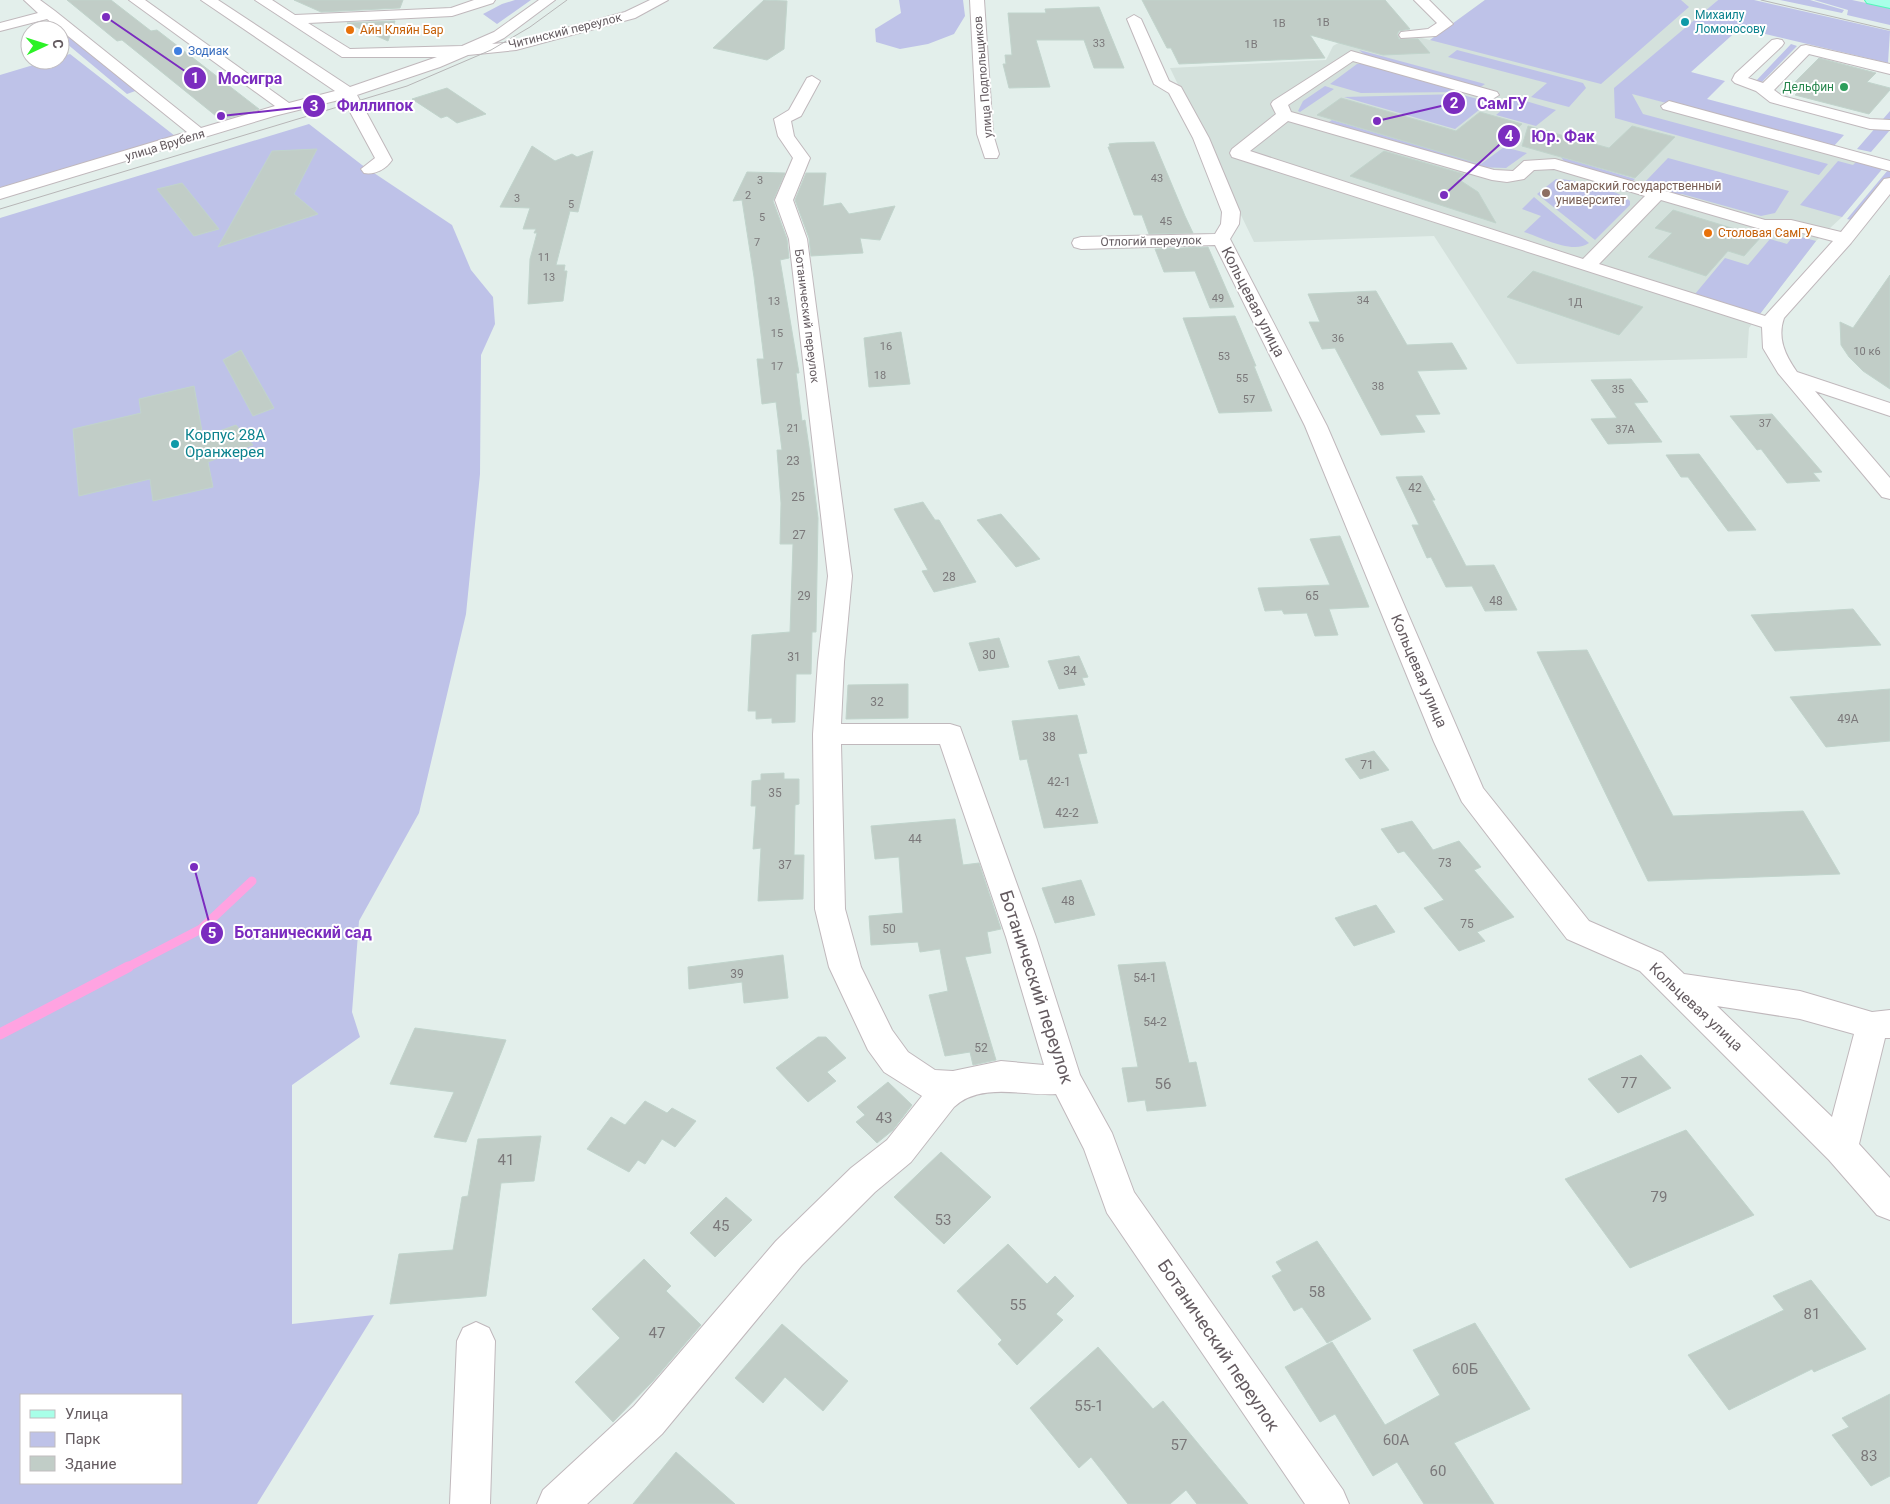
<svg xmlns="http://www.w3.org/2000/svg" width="1890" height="1504" viewBox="0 0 1890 1504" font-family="Roboto,sans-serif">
  <rect width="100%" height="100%" fill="#e3efeb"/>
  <path fill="#d4e1dc" d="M1485,0H1718L1615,89L1888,162L1842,217L1816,241L1749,328L1747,358L1517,364L1434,236L1254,242L1170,68L1326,60L1333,46L1370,25L1430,40Z"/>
  <path fill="#bec2e8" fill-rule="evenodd" d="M515,0H531L497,24L483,14L502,4Z
    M899,0H963L965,16L954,34L928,44L900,49L876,42L875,29L901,13Z
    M1485,0H1681L1689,7L1601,84L1430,40Z
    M1718,0H1754L1890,31L1888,63L1740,28L1691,72L1725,81L1707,99L1844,135L1833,147L1632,94L1643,114L1828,164L1819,175L1615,118L1614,88Z
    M1780,0H1810L1844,10L1842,13Z
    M1814,0H1852L1890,8V25L1847,15L1848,10Z
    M57,22L138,90L127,94L60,38V30H51L45,25Z
    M1791,44L1797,46L1761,83L1755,82Z
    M1359,50L1485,84L1479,88L1370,59Z
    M1457,50L1583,83L1586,88L1569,107L1531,97L1547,83L1448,57Z
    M70,54L175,136L0,188V75L50,60H60V57Z
    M1357,64H1362L1446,85L1459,92L1361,93L1330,84Z
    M1325,86L1334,89L1300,112L1298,111L1303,101Z
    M1459,94L1489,102L1455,129L1344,97Z
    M1516,98L1556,110L1536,126L1496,115Z
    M1890,111V130L1871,152L1857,149Z
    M1332,120L1481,164L1504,147L1527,153L1506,168L1476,167L1329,122Z
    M309,124L362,165L452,225L471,270L493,297L495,324L481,355L480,474L466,614L419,813L359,921L352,1012L360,1037L292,1085V1324L374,1315L257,1504H0V218ZM21,1395H181V1483H21Z
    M1561,157L1635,179L1630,183L1566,164Z
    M1668,158L1789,191L1775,213L1761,216L1682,194C1670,196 1653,192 1643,184Z
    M1838,161L1853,165L1857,161L1883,168L1842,217L1800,205Z
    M1888,170H1890V178L1855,221L1847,219Z
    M1556,179C1570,178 1622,191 1630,201V205L1595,240L1537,194Z
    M1534,197L1589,243C1573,255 1541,237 1524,232L1541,216L1522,209Z
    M1794,235L1816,241L1760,314L1695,294L1725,258L1748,265L1770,239L1787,244Z"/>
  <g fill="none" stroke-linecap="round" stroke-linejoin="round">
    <path stroke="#ffa3e1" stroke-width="9" d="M126,968L201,929L252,881"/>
    <path stroke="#ffa3e1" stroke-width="11" d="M0,1034L128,967"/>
  </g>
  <path fill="#c1cdc7" stroke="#c1d4cc" d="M67,0H111L151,31L157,30L259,109L221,120L122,40L117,41Z
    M294,0H403L400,8L321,12Z
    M764,0L787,1L784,49L767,60L713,48Z
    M1142,0H1385L1410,29L1399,31L1397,34L1399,39H1418L1430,53L1383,55L1310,35L1325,58L1179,64L1171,48H1167Z
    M1099,7L1124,68H1094L1084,40H1036L1050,87L1009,88L1003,64H1006L1005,55H1012L1008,13H1046L1045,9Z
    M395,21L388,41L347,23Z
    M1819,58L1876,73L1867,82L1890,88V90L1869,114L1795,95L1805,85L1794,83Z
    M447,88L486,114L457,123L447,116L441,118L412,99Z
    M1341,98L1456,131L1480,112L1522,124L1477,163L1317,115Z
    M1528,126L1609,148L1632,126L1675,137L1635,178L1522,146Z
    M1154,142L1185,216L1193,233L1149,234L1142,215H1134L1108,147H1110L1109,144L1117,143Z
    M532,146L555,161L572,154L577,157L593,151L578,212L570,211L556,265H565L564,271H567L563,301L528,304L530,259L537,233H534L536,229H523L530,208L500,207Z
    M317,149L294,194L318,214L218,247L272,151Z
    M1384,151L1464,174L1458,179L1478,192L1496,223L1350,176Z
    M747,172L785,173L773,201L787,239L789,258L780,260L799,373H796L802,421L805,420L809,447L818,518L816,632H812L811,674H796L795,722L772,723V718L756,719V711H748L752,635L790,632L793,544H780L781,503L777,450H782L776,402L762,404L757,359H764L754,277L742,200L733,201Z
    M806,173H826L823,206L841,203L849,214L895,206L880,240L860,238L863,253L811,256L809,238L795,200Z
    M182,183L219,229L194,236L157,189Z
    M1673,210L1761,237L1744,256L1728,251L1706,276L1648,257L1672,233L1655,228Z
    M1208,247L1234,307L1210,308L1195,271L1164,272L1155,249Z
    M1533,271L1643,307L1619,335L1507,297Z
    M1890,275V389L1863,371L1849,357L1841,345L1840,322L1853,328Z
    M1376,291L1407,345L1452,343L1467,369L1417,371L1440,414L1415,415L1425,432L1381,435L1335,348L1322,349L1309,322H1320L1308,294Z
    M1235,316L1256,366H1254L1272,411L1219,413L1183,318Z
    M901,332L910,384L869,387L864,338Z
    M241,350L274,408L253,416L223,360Z
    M1631,379L1648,402L1634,403L1662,442L1608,444L1591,419L1617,418L1591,380Z
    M194,386L203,437L236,425L253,445L208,462L213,487L153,501L150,479L79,496L73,429L141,413L139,399Z
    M1772,414L1822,472L1813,473L1820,481L1787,483L1761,449L1757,450L1730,416Z
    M1699,454L1756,530L1728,531L1688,477H1681L1666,455Z
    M1422,476L1435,500H1432L1466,566L1494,565L1517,610L1485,611L1472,586L1446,587L1431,557L1427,558L1412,525H1419L1396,477Z
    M923,502L935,520H939L976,582L934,592L922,571L928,570L894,509Z
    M1001,514L1007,521L1040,559L1016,567L977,520Z
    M1340,536L1369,607L1329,609L1338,635L1315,636L1307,613L1284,614L1282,610L1265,611L1258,588L1330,585L1310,539Z
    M1853,609L1881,645L1775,651L1751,615Z
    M999,638L1009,667L979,671L969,643Z
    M1587,650L1673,816L1803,811L1840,874L1648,881L1537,652Z
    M1079,656L1088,677L1082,678L1085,685L1059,689L1048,661Z
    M908,684V718L846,719L848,685Z
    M1890,689V741L1826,747L1790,697Z
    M1077,715L1087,753L1078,754L1098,823L1044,828L1027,759L1020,760L1012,721Z
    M1374,751L1389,770L1360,779L1345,759Z
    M784,773V779H799V804L795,805L794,855H804L803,899L758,901L761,848L753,849L756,806H751L752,781L761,780V774Z
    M955,819L963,865L979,863L1001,929L987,932L991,953L965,957L996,1060L973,1065L970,1052L945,1056L929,995L948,991L940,949L920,952L918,942L871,945L869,916L903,913L899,857L875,859L871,826Z
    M1412,821L1433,850L1459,841L1481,867L1474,870L1514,917L1477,932L1485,941L1459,951L1424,908L1444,900L1404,851L1398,853L1381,829Z
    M1081,880L1095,915L1055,923L1042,888Z
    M1376,905L1395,932L1354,946L1335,918Z
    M783,955L788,998L744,1003L742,982L689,989L688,967Z
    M1165,962L1189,1063L1196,1062L1206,1106L1147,1111L1145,1100L1128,1102L1122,1068L1138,1067L1118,965Z
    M415,1028L506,1040L466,1142L434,1137L454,1092L390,1084Z
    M818,1037H826L846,1058L827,1072L836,1081L808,1102L776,1068Z
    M1641,1055L1671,1088L1618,1113L1588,1079Z
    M888,1082L912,1105L893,1130L877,1143L856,1122L865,1115L857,1107Z
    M645,1101L667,1113L672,1108L696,1121L675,1147L662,1139L645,1164L638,1160L629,1172L587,1149L611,1117L625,1125Z
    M1686,1130L1754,1215L1630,1268L1565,1179Z
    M541,1136L534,1181L501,1183L486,1296L390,1304L399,1254L453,1250L462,1197L468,1196L478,1139Z
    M941,1152L991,1197L944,1244L894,1197Z
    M726,1197L752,1220L715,1257L690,1233Z
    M1317,1241L1371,1319L1327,1343L1302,1307L1294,1311L1272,1276L1282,1271L1276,1262Z
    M1008,1244L1047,1284L1055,1276L1074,1296L1056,1314L1063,1320L1017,1365L998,1344L1002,1340L957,1291Z
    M644,1259L671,1286L666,1291L701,1325L653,1381L613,1422L575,1382L620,1338L592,1309Z
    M1811,1280L1866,1349L1814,1372L1812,1369L1729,1410L1688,1355L1784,1310L1773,1296Z
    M1475,1323L1530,1409L1454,1443L1494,1504H1424L1397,1462L1373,1476L1335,1414L1320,1422L1285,1367L1332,1342L1385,1425L1440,1395L1413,1350Z
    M782,1324L848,1381L823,1411L785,1377L763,1403L735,1378Z
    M1098,1347L1153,1409L1163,1401L1248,1504H1197L1186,1490L1170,1504H1128L1091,1457L1079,1468L1030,1408Z
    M1890,1394V1476L1871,1486L1832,1435L1849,1427L1842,1418Z
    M676,1452L735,1504H633Z"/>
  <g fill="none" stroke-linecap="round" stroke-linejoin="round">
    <defs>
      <path id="minor" d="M24,0H40L55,11L201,128L275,106L129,0H145L289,103L335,91L201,0H218L350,87L437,57H342L255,0H272L295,15L451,8L474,0H495L493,3L452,16L308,23L350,49L462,46L494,32L539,0H555L504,38L492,44L515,42L625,12L650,0H668L635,18L516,50L468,55L440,67L357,95L392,160C386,169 375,175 364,173L361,169L375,158L343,99L274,116L0,199V188L187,132L47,19L0,31V23L38,13Z
        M970,0H984L993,134L999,154L997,158H985L977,134Z
        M1414,0H1429L1453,24L1436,36L1401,38L1399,35L1401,32L1428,29L1437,23Z
        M1134,15L1141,19L1169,81L1181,87L1209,138L1240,212L1239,224L1230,239L1327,426L1483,788L1589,921L1662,953L1684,974L1800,991L1872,1012L1890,1010V1038H1885L1859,1144L1890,1178V1220L1877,1215L1829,1160L1640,971L1567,939L1462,802L1434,742L1305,426L1215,245L1081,249L1074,247L1072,243L1074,239L1081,237L1215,234L1221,224L1222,212L1193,138L1169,93L1154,84L1127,19ZM1717,1006L1800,1019L1854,1034L1832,1117Z
        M1777,39L1782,40L1784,43L1782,46L1748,78L1763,83L1801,46L1806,45L1890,64V74L1809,54L1774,90L1782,96L1870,119L1890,120V130L1870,129L1770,102L1756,91L1735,83L1732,80L1735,74L1772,40Z
        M1351,51L1497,92L1499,95L1491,100L1353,61L1288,105L1291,112L1494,170L1513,171L1524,161L1555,159L1765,220H1791L1841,232L1884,179L1890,178V194L1851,243L1784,318C1777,338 1785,355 1797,372L1890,403V416L1815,391L1890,478V499L1882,497L1778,373L1763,348L1762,327L1232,157L1230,153L1232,149L1276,114L1271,104L1273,101ZM1288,121L1492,180L1507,182L1524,179L1534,170L1554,169L1645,196L1583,259L1250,151ZM1661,200L1764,230H1791L1833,241L1765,316L1599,264Z
        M812,76L820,81L801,116L791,121L794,136L810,158L793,200L807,239L852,576L844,662L841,724H950L960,727L1036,937L1080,1075L1112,1133L1134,1192L1343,1490L1349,1504H1305L1107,1213L1084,1149L1056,1094C1023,1096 981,1082 954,1107L911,1162L875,1192L802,1265L662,1434L587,1504H537L543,1490L634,1406L776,1241L851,1168L887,1140L922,1096L884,1072L868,1050L829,967L815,909L813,734L818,662L828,576L789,239L775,200L793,158L778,136L774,119L789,110L807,78ZM841,744H940L1006,937L1044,1065L1001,1061L953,1071L935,1070L908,1052L892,1030L861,967L845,909Z
        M1669,101L1890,161V171L1663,109L1661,106Z
        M476,1322L489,1328L495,1341L490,1504H450L457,1341L463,1328Z"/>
      <path id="major" d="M1865,0H1890V8L1867,3Z"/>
    </defs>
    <use href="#minor" stroke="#c0b8bc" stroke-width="2"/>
    <use href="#major" stroke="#52f8b8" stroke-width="2"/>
    <use href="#minor" fill="#fff" fill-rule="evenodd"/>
    <use href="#major" fill="#a8ffe8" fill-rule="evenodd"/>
    <path stroke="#b7b6b7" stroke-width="1" d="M1761,0L1890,30
      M0,209L407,86L491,50L530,27L567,0"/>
  </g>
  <g fill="#0f9aa8" stroke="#fff" stroke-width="2">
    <circle cx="1685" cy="22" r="5"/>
    <circle cx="175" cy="444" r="5"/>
  </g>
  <g fill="#e8710a" stroke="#fff" stroke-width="2">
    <circle cx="350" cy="30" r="5"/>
    <circle cx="1708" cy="233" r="5"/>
  </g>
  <circle fill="#3f7fe0" stroke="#fff" stroke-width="2" cx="178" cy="51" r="5"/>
  <circle fill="#2e9e5b" stroke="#fff" stroke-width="2" cx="1844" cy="87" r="5"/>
  <circle fill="#8d6e63" stroke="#fff" stroke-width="2" cx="1546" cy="193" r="5"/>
  <g text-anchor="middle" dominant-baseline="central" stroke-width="4" stroke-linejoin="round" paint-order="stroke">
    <g font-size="11" fill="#7b787a">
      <text x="1323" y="22">1В</text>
      <text x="1279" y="23">1В</text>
      <text x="1099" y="43">33</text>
      <text x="1251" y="44">1В</text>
      <text x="1157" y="178">43</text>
      <text x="760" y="180">3</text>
      <text x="748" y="195">2</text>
      <text x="517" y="198">3</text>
      <text x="571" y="204">5</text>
      <text x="762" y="217">5</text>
      <text x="1166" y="221">45</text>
      <text x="757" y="242">7</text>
      <text x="544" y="257">11</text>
      <text x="549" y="277">13</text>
      <text x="1218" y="298">49</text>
      <text x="1363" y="300">34</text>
      <text x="774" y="301">13</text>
      <text x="1575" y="302">1Д</text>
      <text x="777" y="333">15</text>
      <text x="1338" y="338">36</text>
      <text x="886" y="346">16</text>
      <text x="1867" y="351">10 к6</text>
      <text x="1224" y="356">53</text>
      <text x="777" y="366">17</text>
      <text x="880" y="375">18</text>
      <text x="1242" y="378">55</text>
      <text x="1378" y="386">38</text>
      <text x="1618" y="389">35</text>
      <text x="1249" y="399">57</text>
      <text x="1765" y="423">37</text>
      <text x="793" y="428">21</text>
      <text x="1625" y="429">37А</text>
    </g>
    <g font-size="12" fill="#0d838f" stroke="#fff" text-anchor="start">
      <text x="1695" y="15">Михаилу<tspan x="1695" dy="14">Ломоносову</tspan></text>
    </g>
    <g font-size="12" fill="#c56008" stroke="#fff" text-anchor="start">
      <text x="360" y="30">Айн Кляйн Бар</text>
      <text x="1718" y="233">Столовая СамГУ</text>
    </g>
    <g font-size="12" fill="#645b60" stroke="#fff">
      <text transform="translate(565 31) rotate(-14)">Читинский переулок</text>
      <text transform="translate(983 77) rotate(-95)">улица Подпольщиков</text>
      <text transform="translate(165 145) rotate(-17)">улица Врубеля</text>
      <text transform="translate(1151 241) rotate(-1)">Отлогий переулок</text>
      <text transform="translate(807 316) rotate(83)">Ботанический переулок</text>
    </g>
    <g font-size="12" fill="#366cbe" stroke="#fff" text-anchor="start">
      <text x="188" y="51">Зодиак</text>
    </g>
    <g font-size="12" fill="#27864d" stroke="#fff" text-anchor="end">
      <text x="1834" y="87">Дельфин</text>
    </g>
    <g font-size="12" fill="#785e54" stroke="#fff" text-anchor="start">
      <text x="1556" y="186">Самарский государственный<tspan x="1556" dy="14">университет</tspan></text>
    </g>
    <g font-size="12" fill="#7b787a">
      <text x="793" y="461">23</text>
      <text x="1415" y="488">42</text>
      <text x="798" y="497">25</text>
      <text x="799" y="535">27</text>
      <text x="949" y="577">28</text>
      <text x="804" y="596">29</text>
      <text x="1312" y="596">65</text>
      <text x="1496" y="601">48</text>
      <text x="989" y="655">30</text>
      <text x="794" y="657">31</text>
      <text x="1070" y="671">34</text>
      <text x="877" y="702">32</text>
      <text x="1848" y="719">49А</text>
      <text x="1049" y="737">38</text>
      <text x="1367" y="765">71</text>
      <text x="1059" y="782">42-1</text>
      <text x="775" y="793">35</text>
      <text x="1067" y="813">42-2</text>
      <text x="915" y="839">44</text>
      <text x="1445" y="863">73</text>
      <text x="785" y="865">37</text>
      <text x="1068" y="901">48</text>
      <text x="1467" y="924">75</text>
      <text x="889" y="929">50</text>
      <text x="737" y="974">39</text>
      <text x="1145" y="978">54-1</text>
      <text x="1155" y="1022">54-2</text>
      <text x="981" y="1048">52</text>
    </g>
    <g font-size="15" fill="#645b60" stroke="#fff">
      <text transform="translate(1253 302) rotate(63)">Кольцевая улица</text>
      <text transform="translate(1419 671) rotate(67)">Кольцевая улица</text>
      <text transform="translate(1696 1007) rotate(43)">Кольцевая улица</text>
    </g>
    <g font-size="15" fill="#0d838f" stroke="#fff" text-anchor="start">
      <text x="185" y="435">Корпус 28А<tspan x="185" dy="17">Оранжерея</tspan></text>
    </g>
    <g font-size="15" fill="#7b787a">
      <text x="1629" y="1083">77</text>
      <text x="1163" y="1084">56</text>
      <text x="884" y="1118">43</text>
      <text x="506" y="1160">41</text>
      <text x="1659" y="1197">79</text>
      <text x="943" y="1220">53</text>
      <text x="721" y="1226">45</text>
      <text x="1317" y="1292">58</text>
      <text x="1018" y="1305">55</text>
      <text x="1812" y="1314">81</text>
      <text x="657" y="1333">47</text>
      <text x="1465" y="1369">60Б</text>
      <text x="1089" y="1406">55-1</text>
      <text x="1396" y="1440">60А</text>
      <text x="1179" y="1445">57</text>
      <text x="1869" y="1456">83</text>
      <text x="1438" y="1471">60</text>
    </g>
    <g font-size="18" fill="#645b60" stroke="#fff">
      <text transform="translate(1037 987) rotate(72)">Ботанический переулок</text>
      <text transform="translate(1219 1345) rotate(56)">Ботанический переулок</text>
    </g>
  </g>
  <path fill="none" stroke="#7b2cbf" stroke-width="2" d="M106 17L195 78M1377 121L1454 103M221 116L314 106M1444 195L1509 136M194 867L212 933"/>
  <g fill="#7b2cbf" stroke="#fff" stroke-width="2">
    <circle cx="106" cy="17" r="5"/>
    <circle cx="1377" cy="121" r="5"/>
    <circle cx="221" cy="116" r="5"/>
    <circle cx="1444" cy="195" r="5"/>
    <circle cx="194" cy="867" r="5"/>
    <circle cx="195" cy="78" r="12"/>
    <circle cx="1454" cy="103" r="12"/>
    <circle cx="314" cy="106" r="12"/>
    <circle cx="1509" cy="136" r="12"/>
    <circle cx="212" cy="933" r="12"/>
  </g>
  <g font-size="15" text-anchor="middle" font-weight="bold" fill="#fff">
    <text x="195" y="83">1</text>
    <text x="1454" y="108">2</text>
    <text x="314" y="111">3</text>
    <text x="1509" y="141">4</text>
    <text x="212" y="938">5</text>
  </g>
  <g font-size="16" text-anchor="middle" font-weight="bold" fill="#7b2cbf" stroke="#fff" stroke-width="4" stroke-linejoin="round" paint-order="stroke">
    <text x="250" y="84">Мосигра</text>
    <text x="1502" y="109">СамГУ</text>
    <text x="375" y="111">Филлипок</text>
    <text x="1563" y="142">Юр. Фак</text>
    <text x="303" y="938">Ботанический сад</text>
  </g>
  <rect x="20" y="1394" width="162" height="90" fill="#ffffff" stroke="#c1bdbf"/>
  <rect x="30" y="1410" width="25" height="8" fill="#a8ffe8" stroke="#c1bdbf"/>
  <text x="65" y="1419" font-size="15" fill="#645b60">Улица</text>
  <rect x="30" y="1432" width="25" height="15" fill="#bec2e8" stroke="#c1bdbf"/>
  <text x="65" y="1444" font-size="15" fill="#645b60">Парк</text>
  <rect x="30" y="1456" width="25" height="15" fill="#c1cdc7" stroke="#c1bdbf"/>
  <text x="65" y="1469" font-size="15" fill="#645b60">Здание</text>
  <g transform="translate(45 45) rotate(86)"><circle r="24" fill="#ffffff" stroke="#c1bdbf"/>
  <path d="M0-4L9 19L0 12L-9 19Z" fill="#2cf226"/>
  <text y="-8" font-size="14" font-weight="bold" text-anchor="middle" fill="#645b60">С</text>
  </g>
</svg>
